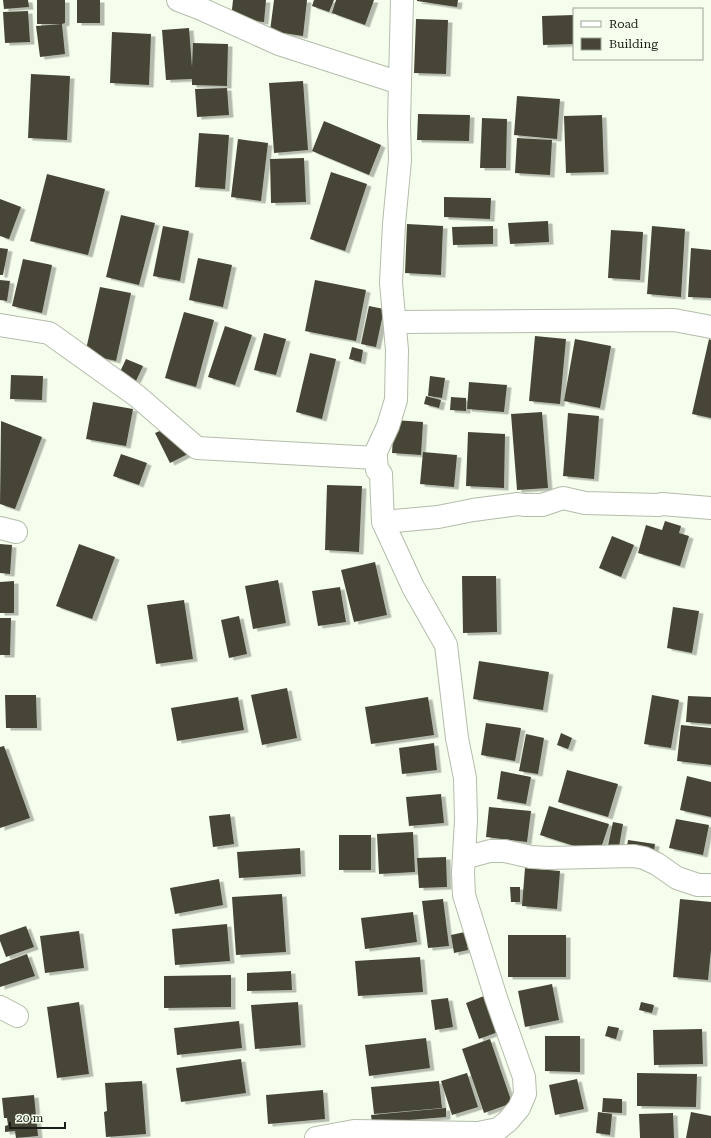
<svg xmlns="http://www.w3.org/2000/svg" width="711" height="1138" viewBox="0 0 711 1138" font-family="'Roboto Serif',serif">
  <defs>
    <filter id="shadow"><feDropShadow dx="4.5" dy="2.5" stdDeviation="0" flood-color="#0004"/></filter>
  </defs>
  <rect width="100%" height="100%" fill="#f5feec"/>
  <path fill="#474536" filter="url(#shadow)" d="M3,0H28L29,7L4,9Z
    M37,0H65V23L62,24L65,54L40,57L36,26L62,24H37Z
    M77,0H100V23H77Z
    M233,0H266L264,22L231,19Z
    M274,0H307L303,36L270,31Z
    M314,0H334L329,12L312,6Z
    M336,0H374L365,25L332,13Z
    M417,0H458L457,7L417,1Z
    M28,11L30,42L5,43L3,12Z
    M574,15V44L543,45L542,16Z
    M416,19L448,20L446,74L414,73Z
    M189,28L192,67L193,43L228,44L227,86L192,85V79L166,80L162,30Z
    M112,32L151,34L149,85L110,83Z
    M31,74L70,76L67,140L28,138Z
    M303,81L308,150L274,153L269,83Z
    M227,88L229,115L197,117L195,89Z
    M517,96L560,99L557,139L514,135Z
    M418,114L470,115L469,141L417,140Z
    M602,115L604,172L566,173L564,116Z
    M482,118L507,119L506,168H480Z
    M324,121L381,145L369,175L312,151Z
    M199,133L229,135L225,189L195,187Z
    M517,138L552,140L550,175L515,173Z
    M238,139L268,143L261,201L231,197Z
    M304,158L306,202L271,203L270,159Z
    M331,172L367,184L345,251L310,239Z
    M47,174L105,189L88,255L30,241Z
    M444,197L491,198L490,219L444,217Z
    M0,199L21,207L9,239L0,236Z
    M121,215L155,223L139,285L106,277Z
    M548,221L549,242L510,244L508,223Z
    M407,224L443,226L441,275L405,273Z
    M163,226L189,231L180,281L153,276Z
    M493,226V244L453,245L452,227Z
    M652,226L685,229L681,297L647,294Z
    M611,230L643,232L640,280L608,278Z
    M0,248L8,249L3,275H0Z
    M691,248L711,250V298L688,297Z
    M198,258L232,265L223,307L189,300Z
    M23,259L52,265L42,313L12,306Z
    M0,280L10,281L7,301L0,300Z
    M315,280L366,290L356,341L305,331Z
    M100,287L131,293L116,361L85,354Z
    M369,306L384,309L376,347L361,344Z
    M184,312L214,320L196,387L165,378Z
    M225,326L252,335L235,385L208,377Z
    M264,333L286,339L276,375L254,370Z
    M535,336L566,339L560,404L529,401Z
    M575,339L611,346L600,408L564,401Z
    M709,339L711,340V418L692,414Z
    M352,347L363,350L361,362L349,359Z
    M310,353L336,359L322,419L296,412Z
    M126,359L143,366L136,381L119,374Z
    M11,375L43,376L42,400L10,399Z
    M430,376L445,378L442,398L428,396Z
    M469,382L507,385L504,412L467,409Z
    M426,396L441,400L439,408L424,404Z
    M451,397L466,398V411L450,410Z
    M93,402L133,409L126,446L86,439Z
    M542,412L548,488L517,490L511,414Z
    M568,413L599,416L594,479L563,476Z
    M394,420L423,422L421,455L392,453Z
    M1,421L42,437L15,509L0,504Z
    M174,425L188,454L170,463L155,433Z
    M468,432L505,434L504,488L466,486Z
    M423,452L457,455L454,487L420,484Z
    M121,454L147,463L139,485L113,476Z
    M327,485L362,486L359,552L325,550Z
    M665,521L681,526L679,533L689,536L680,566L638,553L646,525L662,530Z
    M612,536L634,545L621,577L599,568Z
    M0,544L12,545L10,574L0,573Z
    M79,544L115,557L92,619L56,606Z
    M375,562L387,615L354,622L341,570Z
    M462,576H496L497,632L463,633Z
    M278,580L286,623L253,629L245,586Z
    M14,581V613H0V582Z
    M340,587L346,622L318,626L312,591Z
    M184,600L193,659L156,664L147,605Z
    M673,607L699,611L692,653L667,648Z
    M239,616L247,654L229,658L221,620Z
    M0,618H11L10,655H0Z
    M479,661L549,672L543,710L473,699Z
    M287,688L297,738L262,745L251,695Z
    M5,695H36L37,728H6Z
    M652,695L679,700L671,748L644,744Z
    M688,696L711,697V724L686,722Z
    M238,697L244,730L177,741L171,708Z
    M428,697L434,735L371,744L365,707Z
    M486,723L521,728L515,761L481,755Z
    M681,725L711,728V765L677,761Z
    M561,733L572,738L568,749L557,745Z
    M526,734L544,738L538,774L519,771Z
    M434,743L437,770L402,774L399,748Z
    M4,746L30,818L0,828V747Z
    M567,770L618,784L608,817L558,802Z
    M501,771L531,777L526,804L497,799Z
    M687,776L711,782V817L680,810Z
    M441,794L444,823L409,826L406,797Z
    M549,806L609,824L599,854L540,835Z
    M489,807L531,811L527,842L486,837Z
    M230,814L234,844L213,847L209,816Z
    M676,819L709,825L703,855L669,848Z
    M613,822L623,824L618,852L607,850Z
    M413,832L415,872L379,874L377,834Z
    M339,835H371V870H339Z
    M628,840L655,844L653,857L626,853Z
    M300,848L301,874L239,878L237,852Z
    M446,857L447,887L419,888L417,858Z
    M525,868L560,871L557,909L522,906Z
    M219,879L223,905L175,914L170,888Z
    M510,887H520V902H511Z
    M282,894L286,952L236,955L232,897Z
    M443,899L449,946L428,948L422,901Z
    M680,899L711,902V950L708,980L673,977Z
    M413,912L417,942L365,949L361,918Z
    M227,924L230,961L175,965L172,929Z
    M26,926L34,947L6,957L0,941V935Z
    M79,931L84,968L45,973L40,936Z
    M465,932L468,950L454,953L451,935Z
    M508,935H566V977H508Z
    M27,954L35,976L0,987V964Z
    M420,957L423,992L358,996L355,961Z
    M291,971L292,990L247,991V973Z
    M231,975V1007L164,1008V976Z
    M552,984L559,1020L525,1027L518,991Z
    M484,996L498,1032L479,1039L466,1003Z
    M448,998L453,1027L435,1030L431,1000Z
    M79,1002L89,1074L57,1078L47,1007Z
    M298,1002L301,1045L255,1049L251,1005Z
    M641,1002L654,1005L652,1013L639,1010Z
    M239,1021L242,1048L177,1055L174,1028Z
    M608,1026L619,1028L616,1039L605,1036Z
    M702,1029L703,1064L654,1065L653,1030Z
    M545,1036H580V1072L545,1071Z
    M426,1038L430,1068L369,1076L365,1045Z
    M490,1039L512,1103L484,1113L462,1049Z
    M241,1059L246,1093L181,1102L176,1068Z
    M467,1073L478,1107L452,1115L441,1081Z
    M637,1073L697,1074L696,1107L637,1106Z
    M577,1079L584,1109L555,1115L549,1085Z
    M142,1081L146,1134L106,1137L104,1112L107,1111L105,1083Z
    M439,1081L442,1108L374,1114L371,1087Z
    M323,1090L325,1119L268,1124L266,1095Z
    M34,1095L38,1136L16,1138L15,1131L5,1132V1126L8,1125L7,1118H4L2,1098Z
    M603,1098L622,1099V1113L602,1112Z
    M446,1108V1117L372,1123L371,1115Z
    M598,1112L612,1114L610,1135L596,1133Z
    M691,1112L711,1116V1138H686Z
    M673,1113L674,1138H640L639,1114Z"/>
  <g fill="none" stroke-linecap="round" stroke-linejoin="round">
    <defs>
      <path id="minor" d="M178,0L199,8L279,44L400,83
        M395,322L674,320L711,327
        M0,325L49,333L137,396L197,448L376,458
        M383,522L438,517L473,510L518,504L524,505H542L563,498L585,503L658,505L662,504L711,508
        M0,528L16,532
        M464,858L490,851H505L531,857L549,858L634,856L644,858L657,864L677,878L698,885H711
        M0,1007L17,1016
        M316,1138L354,1131L478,1133L498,1129L508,1121L519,1108L525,1094L524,1077L496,998L464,895L463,873L466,820L465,778L457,738L446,645L413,587L383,522L381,474L377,470L376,458V452L388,426L396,400L397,350L391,283L394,224L400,160L399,124L402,0"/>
    </defs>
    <use href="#minor" stroke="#b4bcab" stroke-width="24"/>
    <use href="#minor" stroke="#fff" stroke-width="22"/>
  </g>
  <rect x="573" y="8" width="130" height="52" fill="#f5feec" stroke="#9da497"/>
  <rect x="581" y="21" width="20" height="6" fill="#ffffff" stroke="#9da497"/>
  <text x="609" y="28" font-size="12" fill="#1a1d17">Road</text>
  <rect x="581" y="38" width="20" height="12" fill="#474536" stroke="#9da497"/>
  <text x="609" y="48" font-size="12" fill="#1a1d17">Building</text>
  <path d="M10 1122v6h55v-6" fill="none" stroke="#1a1d17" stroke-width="2"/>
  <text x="16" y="1122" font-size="12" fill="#1a1d17" stroke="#f5feec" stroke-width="3" paint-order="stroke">20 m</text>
</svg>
